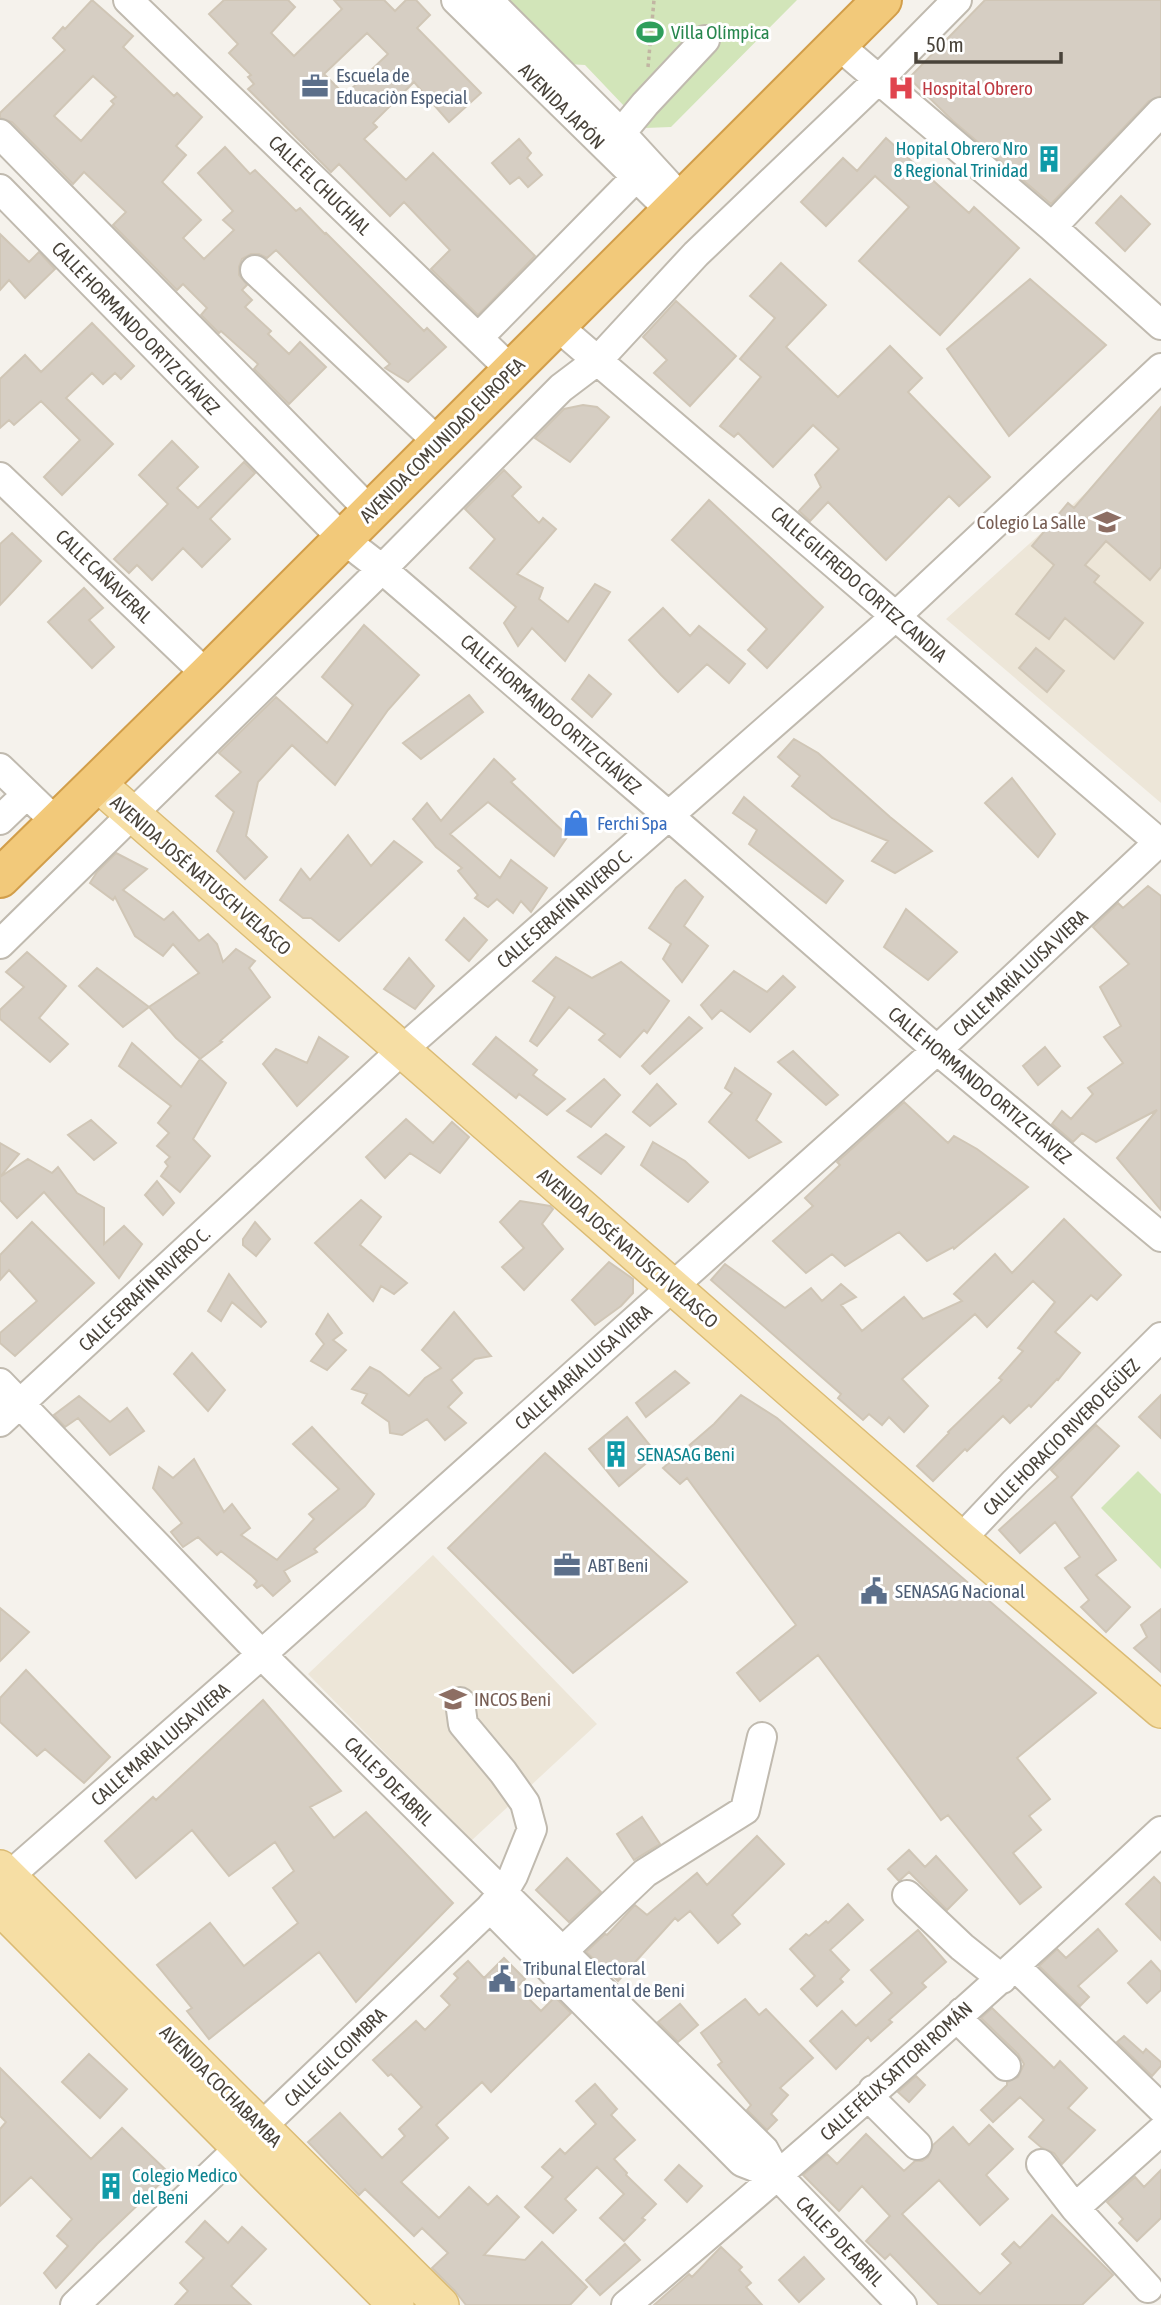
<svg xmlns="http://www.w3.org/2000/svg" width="1161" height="2305" viewBox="0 0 1161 2305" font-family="'Asap Condensed',sans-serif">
  <rect width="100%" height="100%" fill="#f5f2ec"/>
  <path fill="#ede6d8" d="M1161,425V803L946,619Z
    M433,1555L597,1724L471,1841L308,1674Z"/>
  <path fill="#d2e5b9" d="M504,0H797L671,127L645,128L585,65L567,64Z
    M1138,1471L1161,1494V1569L1101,1508Z"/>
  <path fill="#d6cec3" stroke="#d0c6b6" stroke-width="2" fill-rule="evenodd" d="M92,0L133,36L123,47L174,96L177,93L202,117L176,146L186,155L162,182L201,220L183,238L204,259L234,230L223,220L233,211L198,173L225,147L250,174L255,170L296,211L300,208L325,234L326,233L424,331L427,328L446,347L408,382L385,368L390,364L276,250L267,258L259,254H251L242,259L239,267V275L247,285L242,290L252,300L245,307L271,331L268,334L289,354L300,342L326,367L289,404L254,369L258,364L221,331L219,333L201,315L207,308L183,284L177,290L113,225L126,212L84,172L73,184L12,122L0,118V113L65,50L53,38L63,27L65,29ZM93,76L116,97L111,101L114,104L81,141L54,116Z
    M224,0H288L295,7L271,33L294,56L342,9L334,0H384L395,11L406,0H416L430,15L417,28L481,93L449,122L414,82L373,123L377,127L364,139L406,180L433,153L535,256L478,315L431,269L450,250L404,202L390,216L339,164L331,172L248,89L254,84L248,77L251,75L229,53L238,44L209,14ZM367,33L388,54L345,95L324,74Z
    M985,0H1161V96L1149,101L1051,204L953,121L909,78Z
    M886,138L969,213L974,207L1019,248L940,335L859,261L909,207L875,176L826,226L801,202L843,158L857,171Z
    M519,139L531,153L527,158L542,175L528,187L519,177L510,184L492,163Z
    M1121,196L1150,224L1125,251L1096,223Z
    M0,234L29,262L39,252L55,269L25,298L9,280L0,290Z
    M781,263L826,305L786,347L838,397L890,346L922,378L908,392L990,477L959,506L949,496L886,560L828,502L810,521L799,511L821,487L815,475L839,449L813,425L773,467L738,433L734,437L720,426L761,377L740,359L775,318L750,296Z
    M1030,279L1106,345L1009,436L947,349Z
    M676,301L736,356L690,406L654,373L667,360L643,337Z
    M92,323L134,366L121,379L115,373L103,384L92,373L66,398L113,444L62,495L44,477L80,440L41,401L14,425L9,420L0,428V379L25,355L41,372Z
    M583,405L597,407L609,417L570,462L535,438L564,409Z
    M1161,407V567L1150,580L1106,541L1085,565L1099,576L1094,582L1143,623L1114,659L1065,618L1049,639L1016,614L1054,565L1032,546L1068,503L1074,508Z
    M172,441L198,467L177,488L198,508L244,462L255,473L210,519L230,539L202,567L183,548L152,580L137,565L129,573L114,559L168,504L139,475Z
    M504,470L521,487L512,496L539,523L543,518L556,529L517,574L543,588L539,599L568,622L595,584L610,592L565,661L532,628L518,646L504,623L516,607L470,568L495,539L465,509Z
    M709,500L823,607L767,668L748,650L767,629L672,540Z
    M12,533L41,561L0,605V544Z
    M84,588L103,608L89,620L114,647L92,668L48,622Z
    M663,608L690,636L699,626L745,664L729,683L707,664L678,692L661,675L629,640Z
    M364,625L419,675L388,710L335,785L292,745L258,782L246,836L267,857L245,879L217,851L234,812L216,796L241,772L219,753L276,697L327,743L353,705L322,677Z
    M1036,648L1064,671L1047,692L1019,668Z
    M589,675L611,694L592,717L572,699Z
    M469,695L483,712L421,759L403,743Z
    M794,739L818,753L890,817L932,851L895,873L872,861L888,841L832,818L792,786L800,776L778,757Z
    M494,759L515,779L511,782L568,836L554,856L488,802L450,834L500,878L511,860L547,888L531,912L521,901L513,913L497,899L488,907L475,898L478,895L458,871L462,868L436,847L413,819L427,803L441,821Z
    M1012,778L1055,834L1038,857L985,803Z
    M744,797L843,881L826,903L749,844L757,830L733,813Z
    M348,835L371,866L394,841L422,862L339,941L311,918H303L280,900L301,869L310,880Z
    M116,853L147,869L123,890L164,920L173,912L199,941L208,934L217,944L223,962L236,949L255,961L249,968L270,997L220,1041L222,1042L200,1059L176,1038L149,1007L199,973L173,944L163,956L135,936L115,897L113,900L90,883L97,872Z
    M685,880L703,897L684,926L708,946L682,982L663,959L671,944L649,928L676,888Z
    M1148,886L1161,896V1210L1117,1158L1157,1110L1096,1142L1082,1133L1073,1142L1052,1124L1062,1111L1071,1119L1093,1094L1088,1088L1123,1063L1104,1037L1121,1026L1100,987L1129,964L1093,927L1118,903L1123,908Z
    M906,909L957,952L928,980L884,947Z
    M464,918L487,940L469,961L446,940Z
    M27,952L66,986L39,1018L68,1044L50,1062L0,1019V1010L24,987L6,972Z
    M556,957L592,978L621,962L669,1001L647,1033L644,1030L620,1057L599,1040L605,1034L569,1007L537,1046L530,1041L555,997L533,981Z
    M409,958L434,986L415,1009L384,989Z
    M97,968L149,1007L123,1027L79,986Z
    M734,971L767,992L783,976L795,987L750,1032L721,1010L712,1019L701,1005Z
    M689,1017L702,1028L650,1074L642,1066Z
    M319,1037L348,1057L297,1106L263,1064L276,1049L307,1063Z
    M496,1037L537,1070L533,1075L565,1099L547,1115L519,1094L516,1098L473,1064Z
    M132,1043L181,1087L200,1059L226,1083L193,1139L210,1156L180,1192L161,1176L168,1166L165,1162L170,1157L157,1146L169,1133L158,1123L171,1106L119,1066Z
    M1045,1047L1060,1066L1038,1085L1023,1066Z
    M793,1051L838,1095L826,1105L778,1062Z
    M735,1068L771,1094L756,1120L781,1142L749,1158L709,1122L732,1093L725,1088Z
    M604,1079L620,1095L591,1127L567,1111Z
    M657,1084L676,1104L650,1126L633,1112Z
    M904,1102L948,1143L954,1136L977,1149L1028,1187L954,1249L953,1247L927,1261L899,1232L845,1266L832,1254L806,1273L773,1241L813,1206L805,1198L840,1165L837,1162Z
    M406,1119L433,1143L452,1122L469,1137L440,1173L410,1153L385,1178L366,1157Z
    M91,1120L116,1143L94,1160L68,1135Z
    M606,1134L624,1147L601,1174L578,1157Z
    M653,1142L685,1161L708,1182L688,1202L641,1165Z
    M0,1143L19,1154L0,1177Z
    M28,1159L52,1173L58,1167L77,1193L104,1208V1244L124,1226L142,1244L119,1278L44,1192L17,1218L0,1200V1177Z
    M157,1181L174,1203L163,1215L145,1195Z
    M361,1200L381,1217L360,1245L407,1283L394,1294L381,1286L373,1301L315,1243Z
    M520,1201L550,1206L553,1209L542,1224L563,1249L524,1290L502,1267L524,1248L500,1222Z
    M1064,1219L1121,1275L1097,1300L1091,1295L1055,1332L1080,1353L1058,1380L1057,1379L1031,1407L1029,1405L1010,1423L1003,1416L967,1451L965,1449L933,1481L917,1466L949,1433L948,1432L1002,1380L999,1378L1023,1351L1018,1348L1055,1302L1033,1281L987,1327L975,1314L902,1379L928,1406L904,1432L889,1417L882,1425L869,1414L863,1420L838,1398L841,1394L711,1280L725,1264L785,1308L811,1288L822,1301L841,1284L856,1297L841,1305L862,1331L904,1297L923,1319L962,1301L954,1294L995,1254L1012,1273Z
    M32,1222L94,1283L15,1356L0,1343V1333L37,1301L9,1270L0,1280V1255Z
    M255,1222L270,1239L256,1256L243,1245V1239Z
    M609,1262L633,1279V1293L621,1306L595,1325L572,1300Z
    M229,1274L266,1322L261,1327L232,1302L221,1321L208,1311Z
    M454,1312L491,1356L475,1359L451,1380L462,1393L448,1407L466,1423L445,1440L427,1419L402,1435L390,1433L389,1422L362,1403L367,1394L352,1389L370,1367L380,1372L409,1396L425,1378L441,1368L422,1350Z
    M328,1314L342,1333L333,1340L346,1350L327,1370L311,1361L324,1344L316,1334Z
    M192,1353L225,1390L208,1411L174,1374Z
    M675,1371L689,1383L646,1417L636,1403Z
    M741,1395L777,1418L1096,1693L1017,1758L1050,1799L1029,1816L1041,1830L1013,1853L1041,1887L1020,1904L948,1815L941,1820L818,1655L760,1701L737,1673L796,1625L687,1478L680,1484L663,1468L714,1424Z
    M1161,1395V1438L1139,1417Z
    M79,1396L110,1422L127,1408L144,1431L110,1455L78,1418L65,1427L54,1415Z
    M627,1417L657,1454L619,1486L589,1449Z
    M1096,1425L1119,1446L1071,1497L1116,1560L1096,1575L1130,1607L1106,1632L1081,1607L1089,1600L1065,1568L1080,1557L1055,1522L1020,1553L999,1530L1058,1477L1051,1470Z
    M312,1427L374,1494L365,1506L314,1549L317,1552L284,1571L290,1581L273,1596L262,1585L257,1588L254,1585L257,1581L252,1576L221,1551L217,1555L198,1537L183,1547L171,1532L182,1523L153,1488L159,1467L173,1478L194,1459L224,1512L232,1504L250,1528L241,1535L277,1560L314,1519L309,1514L339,1489L293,1444Z
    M545,1453L687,1582L573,1673L448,1548Z
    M0,1608L29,1632L0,1661Z
    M1161,1609V1672L1134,1648L1147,1637L1141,1625Z
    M26,1670L110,1757L84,1783L45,1749L37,1756L0,1722V1698Z
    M263,1700L341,1791L310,1807L334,1838L366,1812L453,1903L356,2002L319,1952L209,2039L187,2011L192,2008L157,1965L210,1923L244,1966L298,1923L273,1888L294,1871L275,1842L229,1876L192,1830L136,1878L105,1841L153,1797L156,1800Z
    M642,1817L660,1844L634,1860L617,1834Z
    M757,1836L784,1864L732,1915L740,1924L718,1943L690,1911L678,1921L675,1918L618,1981L586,1952L605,1934L607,1935L635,1905L647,1915L697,1873L707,1885Z
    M909,1850L925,1867L936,1856L967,1890L947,1910L909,1872L899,1881L888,1869Z
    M567,1858L601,1892L569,1922L536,1890Z
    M1154,1877L1161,1884V1940L1126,1904Z
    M848,1904L863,1920L830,1950L849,1970L840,1979L843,1982L817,2006L801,1989L815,1976L790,1949L806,1934L809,1936L826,1921L828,1923Z
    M1098,1929L1117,1951L1078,1986L1089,1997L1080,2006L1039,1966L1057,1949L1066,1958Z
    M918,1930L946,1962L922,1983L926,1987L889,2020L892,2022L871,2041L868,2037L836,2069L810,2041L842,2011L856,2026L892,1993L871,1970Z
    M504,1958L525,1979L517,1987L541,2011L555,1997L571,2013L491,2092L482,2082L436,2125L448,2138L401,2182L439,2218L469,2187L488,2205L497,2196L519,2217L484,2255L525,2260L542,2242L587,2287L570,2305H466L455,2291L432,2268L448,2253L422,2228L414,2236L365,2189L359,2195L308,2142L340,2113L382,2158L405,2136L399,2129L422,2107L391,2074L388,2076L373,2060L416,2021L425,2030L450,2005L441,1996L458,1978L454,1974L468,1961L484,1978Z
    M1151,1961L1161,1972V1990L1147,2003L1128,1983Z
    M745,1999L759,2015L766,2009L813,2058L780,2088L788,2095L771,2114L777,2120L767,2130L747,2110L751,2105L718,2065L722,2062L701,2033Z
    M680,2004L698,2025L678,2042L658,2022Z
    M992,2008L1054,2068L1060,2061L1087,2088L1068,2108L1095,2130L1062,2164L1054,2153L1042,2148L1029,2137L1044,2120L1020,2097L993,2122L981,2110L1007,2085V2082L1018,2077L1024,2064L1018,2054L981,2018Z
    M1124,2036L1143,2053L1146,2049L1161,2062V2066L1152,2076L1117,2042Z
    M89,2054L127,2089L100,2118L62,2082Z
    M0,2068L91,2159L122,2128L170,2174L97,2244L56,2288L44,2273L68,2246L57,2236L72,2219L31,2177L0,2206V2129L6,2122L0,2116Z
    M916,2076L925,2085L909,2102L898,2092Z
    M595,2084L617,2109L611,2115L635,2140L614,2159L627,2173L626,2175L656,2204L642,2218L645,2220L624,2241L600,2218L624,2194L597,2167L565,2199L576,2210L553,2233L525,2207L553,2177L542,2167L560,2149L565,2154L596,2124L576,2101Z
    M989,2125L1013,2149L986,2175L1008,2199L980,2225L939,2180L902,2214L980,2294L1011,2263L1002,2254L1014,2242L1020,2248L1052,2215L1113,2275L1082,2305H939L890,2254L885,2259L866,2241L890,2216L862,2186L839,2211L803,2175L827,2154L837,2164L866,2134L904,2171L915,2161H922L928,2157L933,2145L953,2127L969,2145Z
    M679,2165L702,2186L687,2202L665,2180Z
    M1161,2170V2218L1137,2241L1119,2223L1123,2219L1107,2202L1135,2177L1144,2187Z
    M205,2221L228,2243L242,2227L266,2249L231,2286L251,2305H175L188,2291L180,2283L204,2258L186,2242Z
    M625,2244L640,2260L600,2295L586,2280Z
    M721,2247L742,2267L739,2270L751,2283L746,2287L762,2305H654L689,2274L692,2277Z
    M804,2257L824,2279L799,2302L779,2280Z"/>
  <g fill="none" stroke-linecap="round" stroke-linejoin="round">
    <defs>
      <path id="minor" d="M128,0L512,371
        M456,0L670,210
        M488,0L621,133L677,194
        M837,44L1052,227L1161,325
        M621,133L645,104L705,40
        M0,134L370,511
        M0,189L342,538L382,569L669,816L937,1050L1161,1237
        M1052,227L1161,112
        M255,270L439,443
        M556,325L1161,844
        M478,338L648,165
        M0,477L207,675
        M0,768L56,822
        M0,820L27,794
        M0,944L382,569L561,388L598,360L696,254L879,79L957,0
        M0,1383L273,1666L764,2150L778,2176L902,2305
        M0,1422L402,1050L896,616L1161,368
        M961,1539L1015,1482L1161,1337
        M0,1884L262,1654L937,1050L1159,842
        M907,1895L962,1947L1002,1979
        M500,1918L742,2162L778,2176
        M562,1952L645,1873L745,1810L762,1737
        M1016,1967L1161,2108
        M962,2012L964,2025L1006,2066
        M873,2090L876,2104L917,2145
        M1041,2164L1075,2208L1161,2131
        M1075,2208L1148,2288
        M75,2305L490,1908L503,1893L513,1876L532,1829L525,1803L503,1772L463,1724L460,1702
        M626,2305C808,2151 987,1994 1161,1831"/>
      <path id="major" d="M97,783L961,1539L1161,1710
        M0,1868L441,2305
        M0,1907L396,2305"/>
      <path id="highway" d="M0,878L207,675L882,0"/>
    </defs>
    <use href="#minor" stroke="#c0baaf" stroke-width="32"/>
    <use href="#major" stroke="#dbbb74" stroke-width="38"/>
    <use href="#highway" stroke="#d29e4a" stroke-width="42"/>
    <path stroke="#c1b5a2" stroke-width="3.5" stroke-dasharray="3.5 3.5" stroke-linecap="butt" d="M648,67L654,0"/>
    <use href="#minor" stroke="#fff" stroke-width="28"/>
    <use href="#major" stroke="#f6dea4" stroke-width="35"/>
    <use href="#highway" stroke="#f2c97a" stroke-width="38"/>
  </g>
  <defs>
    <symbol id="stadium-bare" viewBox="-9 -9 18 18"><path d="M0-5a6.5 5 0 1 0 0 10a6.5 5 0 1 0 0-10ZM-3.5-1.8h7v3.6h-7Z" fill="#2e9e5b" stroke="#fff" stroke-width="2.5" paint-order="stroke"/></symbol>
    <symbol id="office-bare" viewBox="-9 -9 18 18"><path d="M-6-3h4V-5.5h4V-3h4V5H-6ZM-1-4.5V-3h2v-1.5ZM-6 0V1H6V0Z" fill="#5c6f8a" stroke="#fff" stroke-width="2.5" paint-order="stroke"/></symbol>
    <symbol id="hospital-bare" viewBox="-9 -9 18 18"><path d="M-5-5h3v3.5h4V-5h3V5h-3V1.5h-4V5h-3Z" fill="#e0444e" stroke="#fff" stroke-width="2.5" paint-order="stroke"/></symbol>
    <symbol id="building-bare" viewBox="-9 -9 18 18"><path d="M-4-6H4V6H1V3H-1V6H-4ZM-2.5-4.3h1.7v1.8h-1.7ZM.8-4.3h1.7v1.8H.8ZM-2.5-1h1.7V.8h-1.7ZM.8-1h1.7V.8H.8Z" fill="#0f9aa8" stroke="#fff" stroke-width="2.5" paint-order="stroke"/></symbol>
    <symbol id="school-bare" viewBox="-9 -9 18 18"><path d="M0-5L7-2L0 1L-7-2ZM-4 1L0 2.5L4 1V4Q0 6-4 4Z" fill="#8d6e63" stroke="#fff" stroke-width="2.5" paint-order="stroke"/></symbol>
    <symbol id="shop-bare" viewBox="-9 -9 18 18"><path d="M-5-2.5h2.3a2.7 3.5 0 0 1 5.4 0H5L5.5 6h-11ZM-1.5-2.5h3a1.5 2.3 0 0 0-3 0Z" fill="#3f7fe0" stroke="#fff" stroke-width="2.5" paint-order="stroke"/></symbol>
    <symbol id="civic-bare" viewBox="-9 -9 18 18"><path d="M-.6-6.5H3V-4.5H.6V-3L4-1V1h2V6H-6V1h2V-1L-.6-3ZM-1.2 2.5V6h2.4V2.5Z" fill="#5c6f8a" stroke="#fff" stroke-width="2.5" paint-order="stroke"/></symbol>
  </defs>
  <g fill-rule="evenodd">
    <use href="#stadium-bare" x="631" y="13" width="38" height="38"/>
    <use href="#office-bare" x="296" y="67" width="38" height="38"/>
    <use href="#hospital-bare" x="882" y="69" width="38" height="38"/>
    <use href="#building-bare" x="1030" y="140" width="38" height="38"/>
    <use href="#school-bare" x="1088" y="503" width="38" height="38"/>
    <use href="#shop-bare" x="557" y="804" width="38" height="38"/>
    <use href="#building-bare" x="597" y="1435" width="38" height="38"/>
    <use href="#office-bare" x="548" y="1546" width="38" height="38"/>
    <use href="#civic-bare" x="855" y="1572" width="38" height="38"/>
    <use href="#school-bare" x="434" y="1680" width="38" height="38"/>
    <use href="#civic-bare" x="483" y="1960" width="38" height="38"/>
    <use href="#building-bare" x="92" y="2167" width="38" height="38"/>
  </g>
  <g text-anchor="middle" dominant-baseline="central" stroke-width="6" stroke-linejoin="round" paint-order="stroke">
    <g font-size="19" fill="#27864d" stroke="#fff" text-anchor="start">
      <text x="671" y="32">Villa Olímpica</text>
    </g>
    <g font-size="19" fill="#4e5e75" stroke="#fff" text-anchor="start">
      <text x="336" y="75">Escuela de<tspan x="336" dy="22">Educaciòn Especial</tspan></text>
      <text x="588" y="1565">ABT Beni</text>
      <text x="895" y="1591">SENASAG Nacional</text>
      <text x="523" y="1968">Tribunal Electoral<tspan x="523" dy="22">Departamental de Beni</tspan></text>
    </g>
    <g font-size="19" fill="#be3a42" stroke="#fff" text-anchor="start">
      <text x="922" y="88">Hospital Obrero</text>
    </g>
    <g font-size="19" fill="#49433a" stroke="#fff">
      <text transform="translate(562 106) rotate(45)">AVENIDA JAPÓN</text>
      <text transform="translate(320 185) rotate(44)">CALLE EL CHUCHIAL</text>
      <text transform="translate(136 328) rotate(46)">CALLE HORMANDO ORTIZ CHÁVEZ</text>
      <text transform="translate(442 440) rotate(-45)">AVENIDA COMUNIDAD EUROPEA</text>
      <text transform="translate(104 576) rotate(44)">CALLE CAÑAVERAL</text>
      <text transform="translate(859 584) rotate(41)">CALLE GILFREDO CORTEZ CANDIA</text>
      <text transform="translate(551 714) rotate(41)">CALLE HORMANDO ORTIZ CHÁVEZ</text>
      <text transform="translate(201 875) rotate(41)">AVENIDA JOSÉ NATUSCH VELASCO</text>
      <text transform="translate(564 908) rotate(-41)">CALLE SERAFÍN RIVERO C.</text>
      <text transform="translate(1020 973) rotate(-43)">CALLE MARÍA LUISA VIERA</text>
      <text transform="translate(980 1085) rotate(40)">CALLE HORMANDO ORTIZ CHÁVEZ</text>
      <text transform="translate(628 1248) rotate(41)">AVENIDA JOSÉ NATUSCH VELASCO</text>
      <text transform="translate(144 1289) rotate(-43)">CALLE SERAFÍN RIVERO C.</text>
      <text transform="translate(583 1367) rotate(-42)">CALLE MARÍA LUISA VIERA</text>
      <text transform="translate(1061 1437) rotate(-45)">CALLE HORACIO RIVERO EGÜEZ</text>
      <text transform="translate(160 1744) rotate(-41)">CALLE MARÍA LUISA VIERA</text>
      <text transform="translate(389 1781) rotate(45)">CALLE 9 DE ABRIL</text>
      <text transform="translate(335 2057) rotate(-44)">CALLE GIL COIMBRA</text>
      <text transform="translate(896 2071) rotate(-42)">CALLE FÉLIX SATTORI ROMÁN</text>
      <text transform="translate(221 2086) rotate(45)">AVENIDA COCHABAMBA</text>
      <text transform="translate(840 2241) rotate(46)">CALLE 9 DE ABRIL</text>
    </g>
    <g font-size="19" fill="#0d838f" stroke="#fff" text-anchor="start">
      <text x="1028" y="148" text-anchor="end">Hopital Obrero Nro<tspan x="1028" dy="22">8 Regional Trinidad</tspan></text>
      <text x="637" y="1454">SENASAG Beni</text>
      <text x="132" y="2175">Colegio Medico<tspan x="132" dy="22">del Beni</tspan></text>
    </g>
    <g font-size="19" fill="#785e54" stroke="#fff" text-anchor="end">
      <text x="1086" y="522">Colegio La Salle</text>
      <text x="474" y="1699" text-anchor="start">INCOS Beni</text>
    </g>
    <g font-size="19" fill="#366cbe" stroke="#fff" text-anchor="start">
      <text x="597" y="823">Ferchi Spa</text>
    </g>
  </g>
  <path d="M916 52v10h145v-10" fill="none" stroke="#49433a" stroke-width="3.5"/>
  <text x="926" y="52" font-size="21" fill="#49433a" stroke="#ffffff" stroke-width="5" paint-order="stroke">50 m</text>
</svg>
